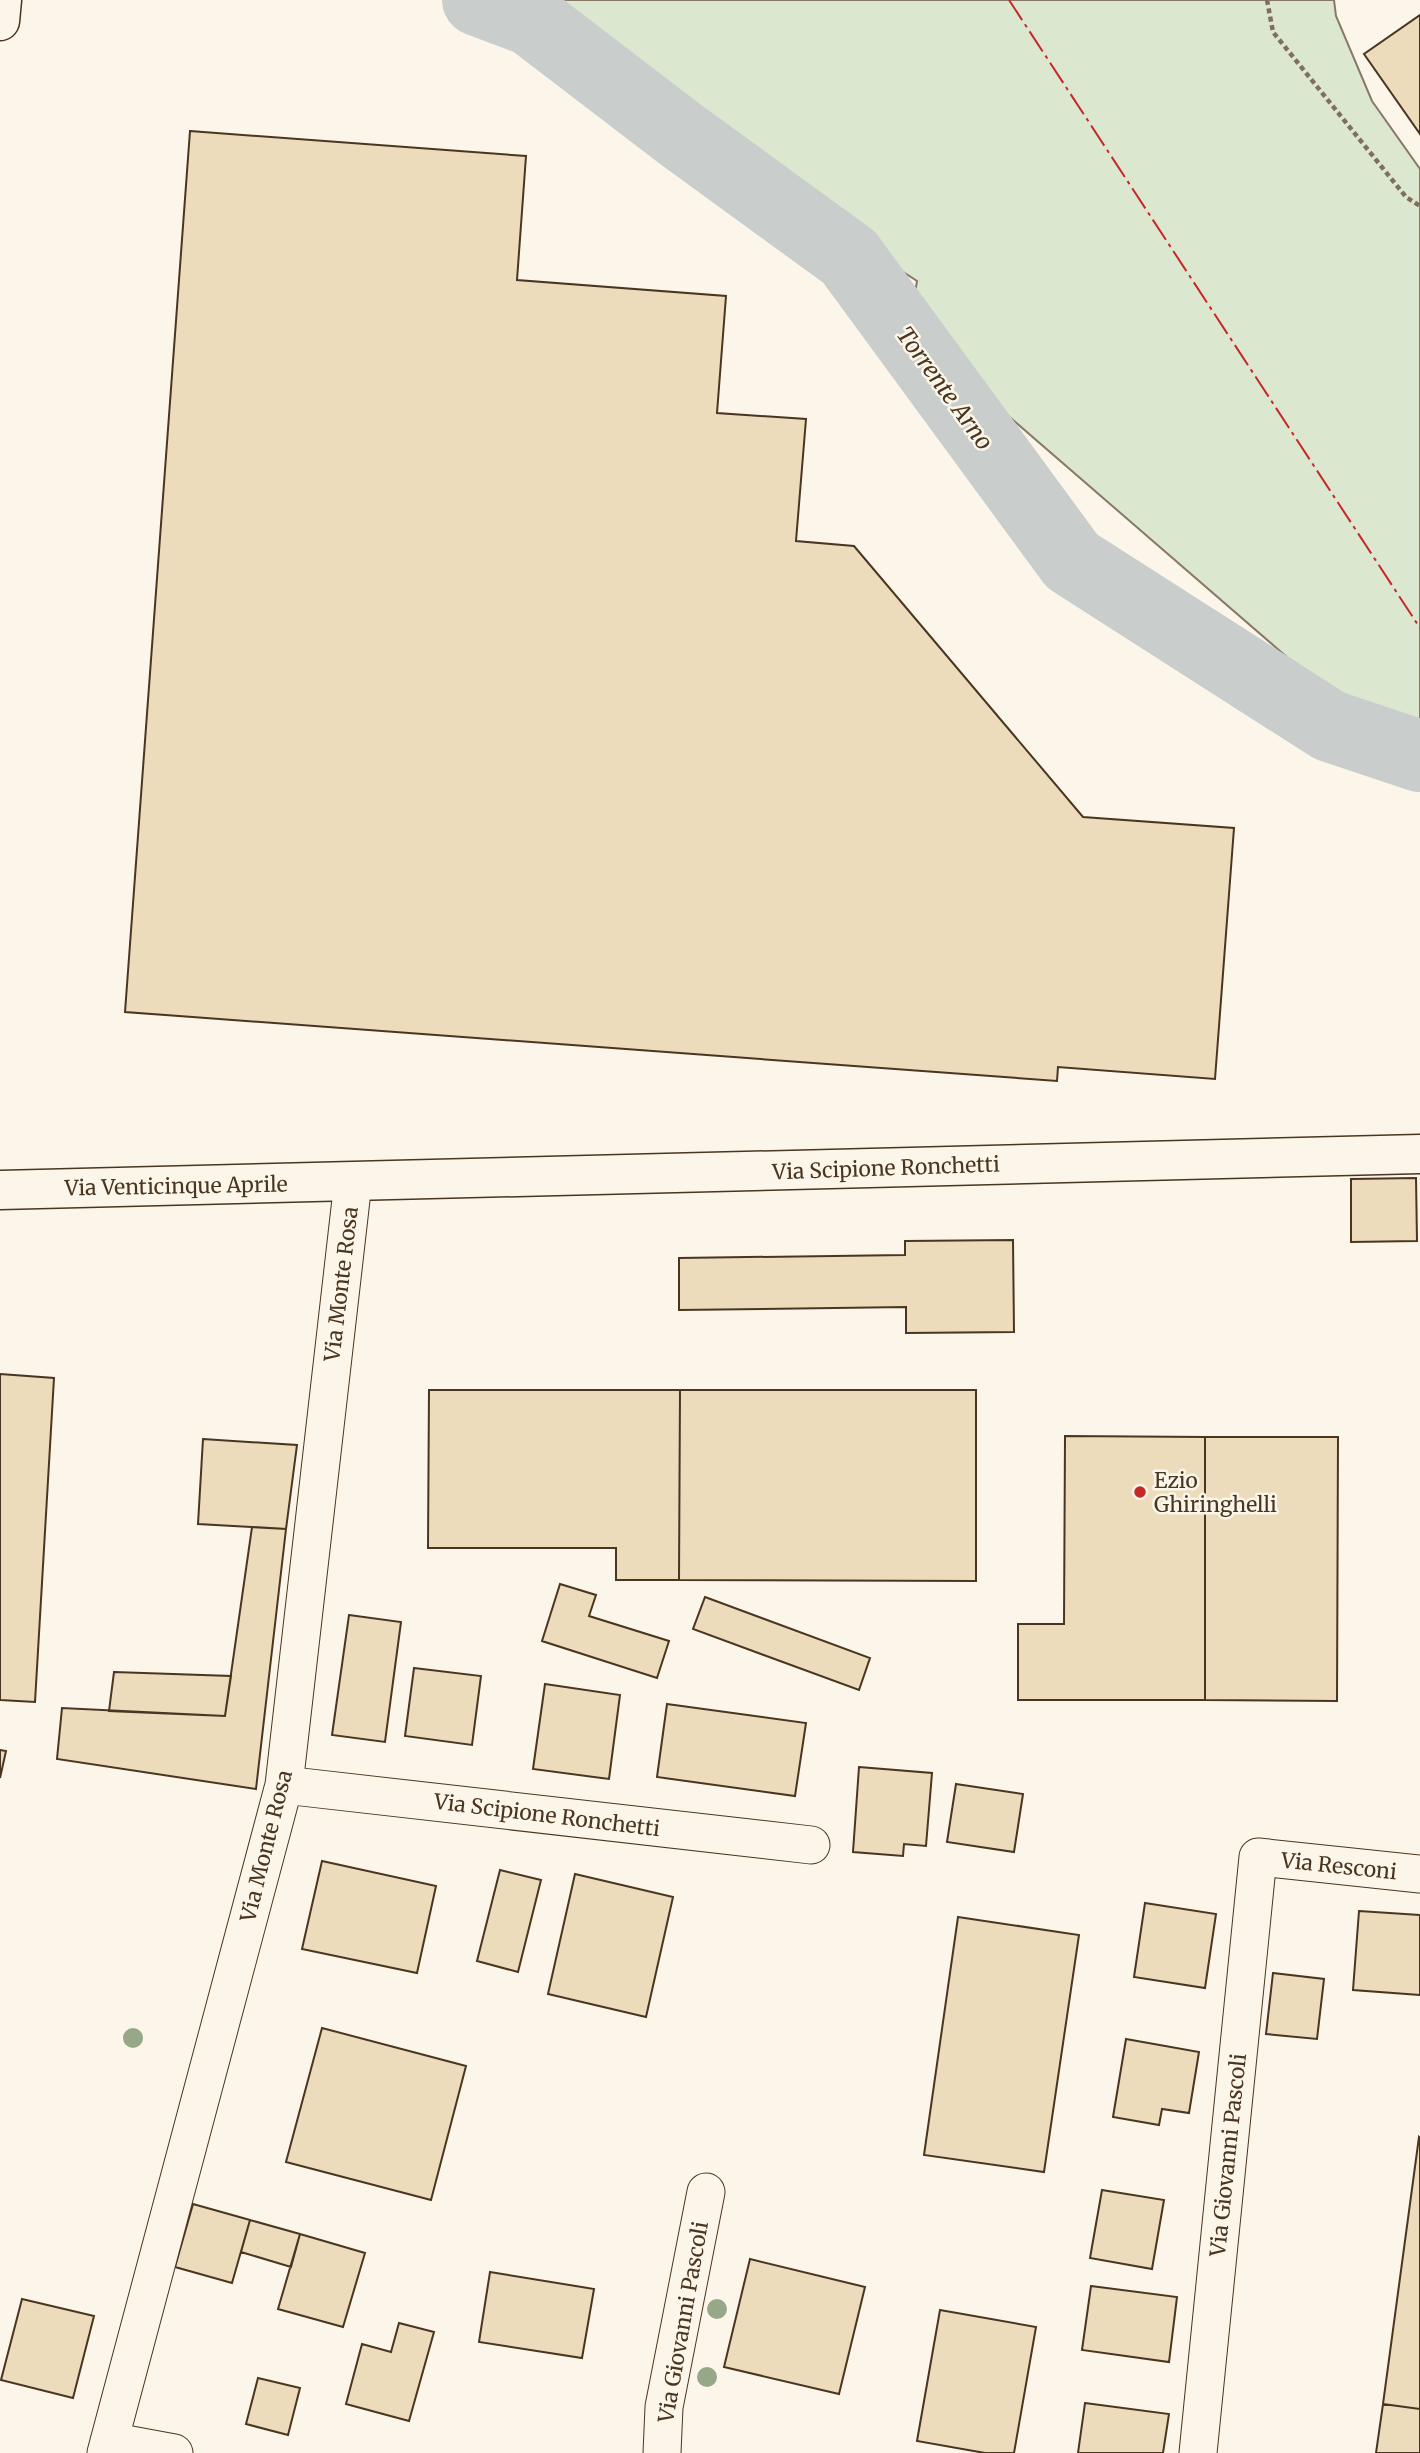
<svg xmlns="http://www.w3.org/2000/svg" width="1420" height="2453" viewBox="0 0 1420 2453" font-family="Merriweather,serif">
  <rect width="100%" height="100%" fill="#fbf6e9"/>
  <path fill="#dce7d0" stroke="#887966" stroke-width="2" d="M502,0H1334L1336,16L1372,101L1420,169V748L1288,658L909,330L917,281L727,158Z"/>
  <g fill="none" stroke-linecap="round" stroke-linejoin="round">
    <path stroke="#c9cecd" stroke-width="72" d="M478,0L531,20L680,134L849,257L1072,561L1330,726L1420,756"/>
  </g>
  <path fill="#ecdcbc" stroke="#4a3520" stroke-width="2" d="M1420,15V134L1364,54Z
    M190,131L526,156L517,280L726,296L717,413L806,419L796,541L854,546L1083,817L1234,828L1215,1079L1058,1067L1057,1081L125,1012Z
    M1416,1178L1417,1241L1351,1242V1179Z
    M1013,1240L1014,1332L906,1333V1307L679,1310V1258L905,1255V1241Z
    M0,1374L54,1378L35,1702L0,1700Z
    M429,1390H680L679,1580H616V1548H428Z
    M680,1390H976V1581L679,1580Z
    M1065,1436L1205,1437V1700H1018V1624H1064Z
    M1205,1437H1338L1337,1701L1205,1700Z
    M203,1439L297,1445L286,1529L198,1524Z
    M252,1527L286,1529L256,1789L57,1759L62,1708L225,1716Z
    M560,1584L596,1595L589,1616L669,1641L657,1678L542,1641Z
    M705,1597L870,1658L859,1690L693,1629Z
    M349,1615L401,1622L385,1742L332,1735Z
    M414,1668L481,1676L472,1745L405,1736Z
    M114,1672L231,1676L225,1716L109,1711Z
    M545,1684L620,1695L609,1779L533,1769Z
    M667,1704L806,1723L795,1796L657,1777Z
    M0,1750L6,1751L0,1778Z
    M859,1767L932,1773L926,1846L904,1844L903,1856L853,1852Z
    M956,1784L1023,1794L1014,1852L947,1842Z
    M322,1861L436,1886L417,1973L302,1949Z
    M500,1870L541,1880L518,1972L477,1961Z
    M575,1874L673,1897L646,2017L548,1994Z
    M1145,1903L1216,1914L1205,1988L1134,1977Z
    M1359,1911L1420,1915V1995L1353,1990Z
    M958,1917L1079,1935L1044,2172L924,2155Z
    M1273,1973L1324,1979L1317,2039L1266,2034Z
    M322,2028L466,2066L431,2200L286,2162Z
    M1126,2039L1199,2052L1189,2113L1162,2109L1159,2125L1113,2117Z
    M1419,2137L1420,2138V2409L1383,2404Z
    M1102,2190L1164,2200L1152,2269L1090,2258Z
    M193,2204L250,2220L232,2283L175,2267Z
    M250,2220L300,2234L291,2267L241,2252Z
    M300,2234L365,2253L343,2327L278,2309Z
    M750,2259L865,2287L839,2394L724,2367Z
    M490,2272L594,2289L582,2358L479,2342Z
    M1091,2286L1177,2297L1169,2362L1082,2350Z
    M22,2299L94,2316L73,2398L1,2380Z
    M940,2310L1036,2327L1014,2453H985L917,2441Z
    M399,2323L434,2332L409,2421L346,2404L362,2344L391,2352Z
    M258,2378L300,2388L288,2435L246,2424Z
    M1085,2403L1169,2414L1163,2453H1078Z
    M1383,2404L1420,2409V2453H1376Z"/>
  <g fill="none" stroke-linecap="round" stroke-linejoin="round">
    <defs>
      <path id="street" d="M284,1785L811,1845
        M109,2441L174,2453
        M106,2453L284,1785L353,1182
        M662,2453L664,2407L706,2192
        M1198,2453L1258,1857L1420,1874"/>
      <path id="secondary" d="M0,1190L1420,1154"/>
      <path id="highway" d="M0,21L2,0"/>
    </defs>
    <use href="#street" stroke="#4a3520" stroke-width="39"/>
    <use href="#secondary" stroke="#4a3520" stroke-width="41"/>
    <use href="#highway" stroke="#4a3520" stroke-width="41"/>
    <path stroke="#7f6f5c" stroke-width="4.5" stroke-dasharray="5 3.5" stroke-linecap="butt" d="M1267,0L1273,32L1406,197L1420,206"/>
    <use href="#street" stroke="#fbf6e9" stroke-width="37"/>
    <use href="#secondary" stroke="#fbf6e9" stroke-width="38"/>
    <use href="#highway" stroke="#fbf6e9" stroke-width="38"/>
    <path stroke="#c62828" stroke-width="2" stroke-dasharray="24 5 3.5 5" stroke-linecap="butt" d="M1009,0L1420,628"/>
  </g>
  <g fill="#96a887">
    <circle cx="133" cy="2038" r="10"/>
    <circle cx="717" cy="2309" r="10"/>
    <circle cx="707" cy="2377" r="10"/>
  </g>
  <circle fill="#c62828" stroke="#fbf6e9" stroke-width="2.5" cx="1140" cy="1492" r="7"/>
  <g text-anchor="middle" dominant-baseline="central" stroke-width="5" stroke-linejoin="round" paint-order="stroke">
    <g font-size="21" fill="#4a3520" stroke="#fbf6e9">
      <text transform="translate(886 1168) rotate(-2)">Via Scipione Ronchetti</text>
      <text transform="translate(176 1186) rotate(-1)">Via Venticinque Aprile</text>
      <text transform="translate(341 1284) rotate(-83)">Via Monte Rosa</text>
      <text transform="translate(547 1815) rotate(7)">Via Scipione Ronchetti</text>
      <text transform="translate(266 1846) rotate(-76)">Via Monte Rosa</text>
      <text transform="translate(1339 1866) rotate(6)">Via Resconi</text>
      <text transform="translate(1228 2155) rotate(-84)">Via Giovanni Pascoli</text>
      <text transform="translate(683 2322) rotate(-80)">Via Giovanni Pascoli</text>
    </g>
    <g font-size="21" fill="#4a3520" stroke="#fbf6e9" text-anchor="start">
      <text x="1154" y="1480">Ezio<tspan x="1154" dy="24">Ghiringhelli</tspan></text>
    </g>
    <g font-size="23" font-style="italic" fill="#4a3520" stroke="#fbf6e9">
      <text transform="translate(945 388) rotate(54)">Torrente Arno</text>
    </g>
  </g>
</svg>
